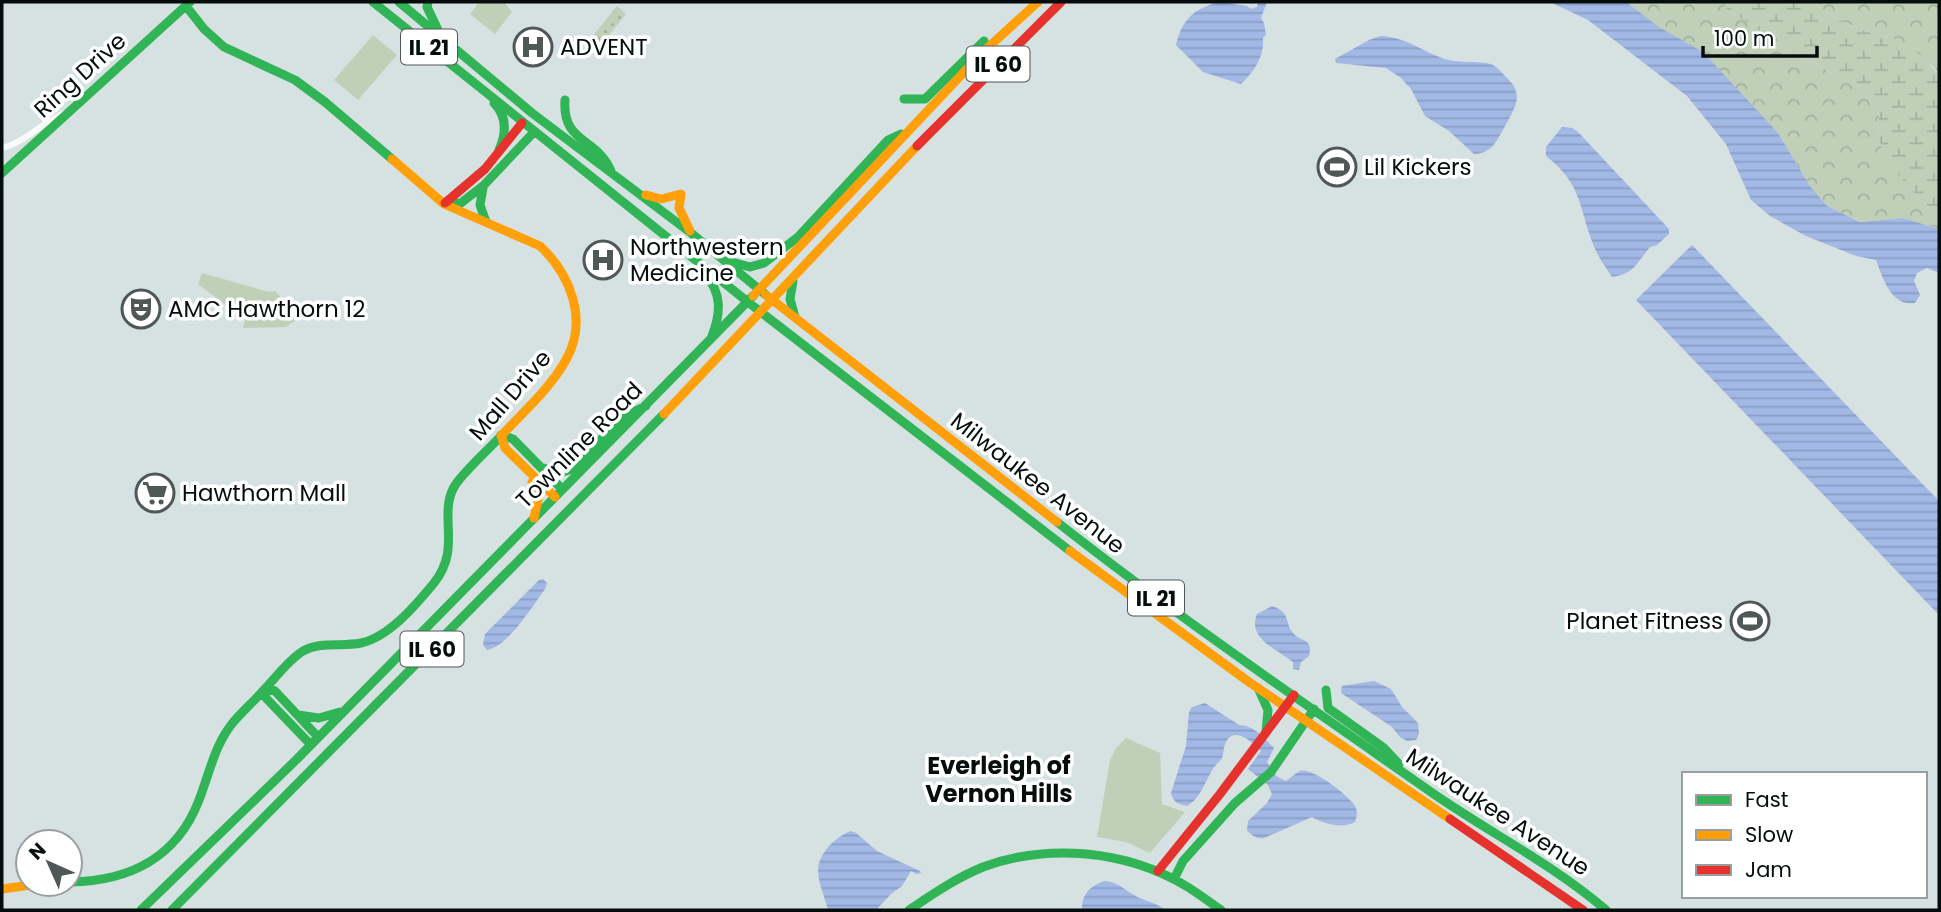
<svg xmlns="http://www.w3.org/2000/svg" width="1941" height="912" viewBox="0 0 1941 912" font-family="Poppins,sans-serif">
  <defs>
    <pattern id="forest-crowns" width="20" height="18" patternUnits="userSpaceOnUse" patternTransform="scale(1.75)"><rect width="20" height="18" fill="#c0d0b8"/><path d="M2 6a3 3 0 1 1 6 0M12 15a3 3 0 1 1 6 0" fill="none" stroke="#a4b19d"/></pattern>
    <pattern id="wetland-marsh" width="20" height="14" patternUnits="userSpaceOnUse" patternTransform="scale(1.75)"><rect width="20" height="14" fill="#c0d0b8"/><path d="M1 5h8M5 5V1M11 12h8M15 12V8" fill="none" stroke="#a4b19d"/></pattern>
    <pattern id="park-dots" width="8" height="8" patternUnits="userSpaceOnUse" patternTransform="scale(1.75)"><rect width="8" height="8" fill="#c0d0b8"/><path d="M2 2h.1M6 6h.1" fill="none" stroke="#a4b19d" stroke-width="1.8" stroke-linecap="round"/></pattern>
    <pattern id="water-rules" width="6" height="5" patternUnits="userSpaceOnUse" patternTransform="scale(1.75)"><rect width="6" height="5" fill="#a2b8e5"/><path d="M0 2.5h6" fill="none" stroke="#8a9dc3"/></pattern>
  </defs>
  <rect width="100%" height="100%" fill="#d6e1e1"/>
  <path fill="#c0d0b8" d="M479,2H504L512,12L495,34L470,14Z
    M373,35L397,55L358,100L334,80Z
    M202,273L269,292L275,291L299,318L286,327L243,328L245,320L198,284Z
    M1126,738L1160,753L1162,804L1185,812L1150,853L1126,842L1097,837L1110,760L1116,748Z"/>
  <path fill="url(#forest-crowns)" d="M1626,2H1723L1724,7C1755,29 1787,48 1820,67C1838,77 1861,83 1874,101C1883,114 1876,128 1880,142C1889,170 1919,198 1939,218V229L1903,218L1861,222L1827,206L1810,186L1778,133L1743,98Z
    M1812,2H1939V75L1935,68L1899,40L1865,31L1837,19Z"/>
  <path fill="url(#wetland-marsh)" d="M1723,2H1812L1837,19L1865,31L1899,40L1922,56L1939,75V218C1919,198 1888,170 1880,142C1876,128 1883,114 1874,101C1861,83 1838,77 1820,67C1787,48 1755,29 1724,7Z"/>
  <path fill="url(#park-dots)" d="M617,6L626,14L601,45L592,37Z"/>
  <path fill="url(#water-rules)" d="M1219,2L1247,6L1251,9L1257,7L1258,2H1267L1261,18L1264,23L1266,35L1263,38C1264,58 1255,70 1241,84L1203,72L1176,45C1182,20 1193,9 1219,2Z
    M1550,2H1626L1659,27L1703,52L1778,133L1810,186L1827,206L1860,222L1903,218L1939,229V273L1927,268L1917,273L1914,281L1920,295L1915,303C1891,307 1883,278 1876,260L1856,256L1806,236L1770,216L1751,200L1726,144L1687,96L1588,20Z
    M1380,36C1407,37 1421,51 1445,59C1460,64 1482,60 1493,65C1497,67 1502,73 1505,76C1526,95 1515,107 1504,128C1496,142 1492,153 1474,154L1449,131L1425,116L1411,89L1401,78L1386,68L1336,63L1335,59L1369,40Z
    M1562,127L1572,128L1578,132L1669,229V234L1657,245L1650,247C1636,263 1636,273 1612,277C1607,269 1601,261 1597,253C1578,213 1586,187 1546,156V147Z
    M1692,245L1939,501V615L1636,300Z
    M543,579L547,583L545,589C533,605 508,647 487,650L483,645L485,634L539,580Z
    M1272,606C1292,613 1284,624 1294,634C1303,643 1313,638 1309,656L1301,662L1299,670L1293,669V662C1277,649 1247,639 1257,614Z
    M1374,681L1391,689L1402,707L1418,723L1419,734L1416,740L1407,741L1400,737L1392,727L1341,693L1342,686Z
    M1205,703L1239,725C1254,725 1264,738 1274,748L1267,762L1276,776L1286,781C1290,778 1296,773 1300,771C1312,767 1349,796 1355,806C1358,812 1357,816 1355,822C1343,829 1324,824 1312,817L1264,838C1257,839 1252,836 1247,830L1248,821L1267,803L1272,794L1268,785L1248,769L1261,751C1253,743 1235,725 1226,742C1223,747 1224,753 1222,758C1221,761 1217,763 1215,766C1206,778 1201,799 1187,806C1178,804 1173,802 1171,793L1186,746L1189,712L1192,707Z
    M851,831L856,833L877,851L920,871L921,873L916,874L911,871L902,886L891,894L876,910H828C821,882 808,867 832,843C838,838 843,834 851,831Z
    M1104,881C1119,881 1127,893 1140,898C1149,902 1158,904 1166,910H1082C1082,894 1089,887 1104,881Z"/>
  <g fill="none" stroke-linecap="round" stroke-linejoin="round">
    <path stroke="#f9fafa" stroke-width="6" d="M2,148C24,143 42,122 65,113"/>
    <path stroke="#30b455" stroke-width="9" d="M373,2L753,306L1070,551
      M399,2L532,113L691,233L766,295
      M428,2L427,7L438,30
      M186,6L204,29L224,47L295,80L325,102L392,159
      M904,99H925L984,41
      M565,100C562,144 597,137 611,171
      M494,103C508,117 506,134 499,150
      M2,173L190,2
      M483,188L480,205L486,222
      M446,204L461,203L484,185L534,132
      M732,262L750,267L764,263L798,237L888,140L901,134
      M705,274C722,293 721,313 712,336
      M793,281L790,299L795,317
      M501,435L513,439L562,489
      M544,468L557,474L572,469L624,416L646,406
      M1057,522C1178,617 1305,704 1431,792C1488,832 1553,864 1606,910
      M1258,688L1268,710L1266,732
      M1326,690L1328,708L1384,748L1399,764
      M298,715L319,718L340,712
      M311,745L265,697L267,688L275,691L318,737
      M1174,879L1183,861L1235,803L1271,772L1314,709
      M70,882C129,881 177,858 199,800C210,772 215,742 236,719C244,710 254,701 262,692C275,679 287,661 303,651C321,641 342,647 361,643C389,637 416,605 434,583C462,548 438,516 454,487C461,474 489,449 501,436
      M141,910L296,760L753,296
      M172,910L664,414
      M909,910C933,894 956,878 983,867C1048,843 1126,850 1186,886C1198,893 1209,902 1221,910"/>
    <path stroke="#ff9f0a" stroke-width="9" d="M392,159L444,204L540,246C570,274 588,319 567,358C551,388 523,412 501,436
      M646,195L661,199L681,194L679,208L690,231
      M766,295L1057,522
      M753,296L983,52L1038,2
      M664,414L917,146
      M501,435L505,448L555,497
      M532,482L539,495L534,518
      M1070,551L1249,682L1450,819
      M2,889L38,884"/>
    <path stroke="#e5322d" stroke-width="9" d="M917,146L1061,2
      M445,203L485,169L522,123
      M1450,819L1583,910
      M1158,871L1220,794L1294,695"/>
  </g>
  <defs>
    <symbol id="hospital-ring" viewBox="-11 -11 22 22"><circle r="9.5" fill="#fff" stroke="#4f5757" stroke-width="1.5"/><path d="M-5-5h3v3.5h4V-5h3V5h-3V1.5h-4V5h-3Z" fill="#4f5757"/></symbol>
    <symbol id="stadium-ring" viewBox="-11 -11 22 22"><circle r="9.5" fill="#fff" stroke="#4f5757" stroke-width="1.5"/><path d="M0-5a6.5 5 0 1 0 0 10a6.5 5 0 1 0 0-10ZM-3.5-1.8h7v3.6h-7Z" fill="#4f5757"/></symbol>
    <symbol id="theatre-ring" viewBox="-11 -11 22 22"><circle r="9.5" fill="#fff" stroke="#4f5757" stroke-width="1.5"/><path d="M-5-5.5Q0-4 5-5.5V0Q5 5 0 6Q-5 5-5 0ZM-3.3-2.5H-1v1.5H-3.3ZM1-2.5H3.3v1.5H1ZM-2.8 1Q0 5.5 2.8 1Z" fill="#4f5757"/></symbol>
    <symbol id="supermarket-ring" viewBox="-11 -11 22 22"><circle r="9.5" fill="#fff" stroke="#4f5757" stroke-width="1.5"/><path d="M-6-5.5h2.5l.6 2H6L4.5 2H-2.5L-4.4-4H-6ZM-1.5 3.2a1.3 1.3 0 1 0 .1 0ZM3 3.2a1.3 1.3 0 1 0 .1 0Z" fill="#4f5757"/></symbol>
  </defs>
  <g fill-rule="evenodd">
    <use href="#hospital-ring" x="511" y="25" width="44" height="44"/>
    <use href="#stadium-ring" x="1315" y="145" width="44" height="44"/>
    <use href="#hospital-ring" x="581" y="238" width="44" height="44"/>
    <use href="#theatre-ring" x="119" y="287" width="44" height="44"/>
    <use href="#supermarket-ring" x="133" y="471" width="44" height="44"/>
    <use href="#stadium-ring" x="1728" y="599" width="44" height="44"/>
  </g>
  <g text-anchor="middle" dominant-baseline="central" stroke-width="7" stroke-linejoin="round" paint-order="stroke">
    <g fill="#fff" stroke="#515656" stroke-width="2">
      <rect x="401" y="29.5" width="56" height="35" rx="5"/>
      <rect x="966.5" y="46.5" width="63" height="35" rx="5"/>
      <rect x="1128" y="580.5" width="56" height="35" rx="5"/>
      <rect x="400.5" y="631.5" width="63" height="35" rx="5"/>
    </g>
    <g font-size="21" font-weight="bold" fill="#060d0d">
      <text x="429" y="47">IL 21</text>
      <text x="998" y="64">IL 60</text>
      <text x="1156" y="598">IL 21</text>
      <text x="432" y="649">IL 60</text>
    </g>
    <g font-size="23" fill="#060d0d" stroke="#fff" text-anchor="start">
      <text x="560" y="47">ADVENT</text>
      <text x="1364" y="167">Lil Kickers</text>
      <text x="630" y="247">Northwestern<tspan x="630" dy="26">Medicine</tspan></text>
      <text x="168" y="309">AMC Hawthorn 12</text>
      <text x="182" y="493">Hawthorn Mall</text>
      <text x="1723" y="621" text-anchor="end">Planet Fitness</text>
    </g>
    <g font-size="23" fill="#060d0d" stroke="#fff">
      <text transform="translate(80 75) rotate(-42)">Ring Drive</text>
      <text transform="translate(510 395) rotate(-49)">Mall Drive</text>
      <text transform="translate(579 445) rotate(-45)">Townline Road</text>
      <text transform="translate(1038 483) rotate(38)">Milwaukee Avenue</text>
      <text transform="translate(1498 812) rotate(33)">Milwaukee Avenue</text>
    </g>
    <g font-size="24" font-weight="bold" fill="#060d0d" stroke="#fff">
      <text x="999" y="765">Everleigh of<tspan x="999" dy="28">Vernon Hills</tspan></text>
    </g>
  </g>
  <rect width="1941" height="912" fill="none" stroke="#060d0d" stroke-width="7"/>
  <rect x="1682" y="772" width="245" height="126" fill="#ffffff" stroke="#9b9e9e" stroke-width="2"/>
  <rect x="1696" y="795" width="35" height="10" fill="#30b455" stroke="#9b9e9e" stroke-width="2"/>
  <text x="1745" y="807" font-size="21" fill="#060d0d">Fast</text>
  <rect x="1696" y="830" width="35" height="10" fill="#ff9f0a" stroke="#9b9e9e" stroke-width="2"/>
  <text x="1745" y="842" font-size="21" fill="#060d0d">Slow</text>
  <rect x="1696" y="865" width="35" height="10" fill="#e5322d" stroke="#9b9e9e" stroke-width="2"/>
  <text x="1745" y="877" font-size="21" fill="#060d0d">Jam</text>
  <g transform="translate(49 863) rotate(315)"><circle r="33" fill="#ffffff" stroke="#9b9e9e" stroke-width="2"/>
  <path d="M0-5L12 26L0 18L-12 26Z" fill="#4f5757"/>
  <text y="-10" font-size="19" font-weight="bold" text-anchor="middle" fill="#060d0d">N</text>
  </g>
  <path d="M1703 46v10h114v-10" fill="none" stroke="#060d0d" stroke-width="3.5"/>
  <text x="1714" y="46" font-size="21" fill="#060d0d" stroke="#ffffff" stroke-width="5" paint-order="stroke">100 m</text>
</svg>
